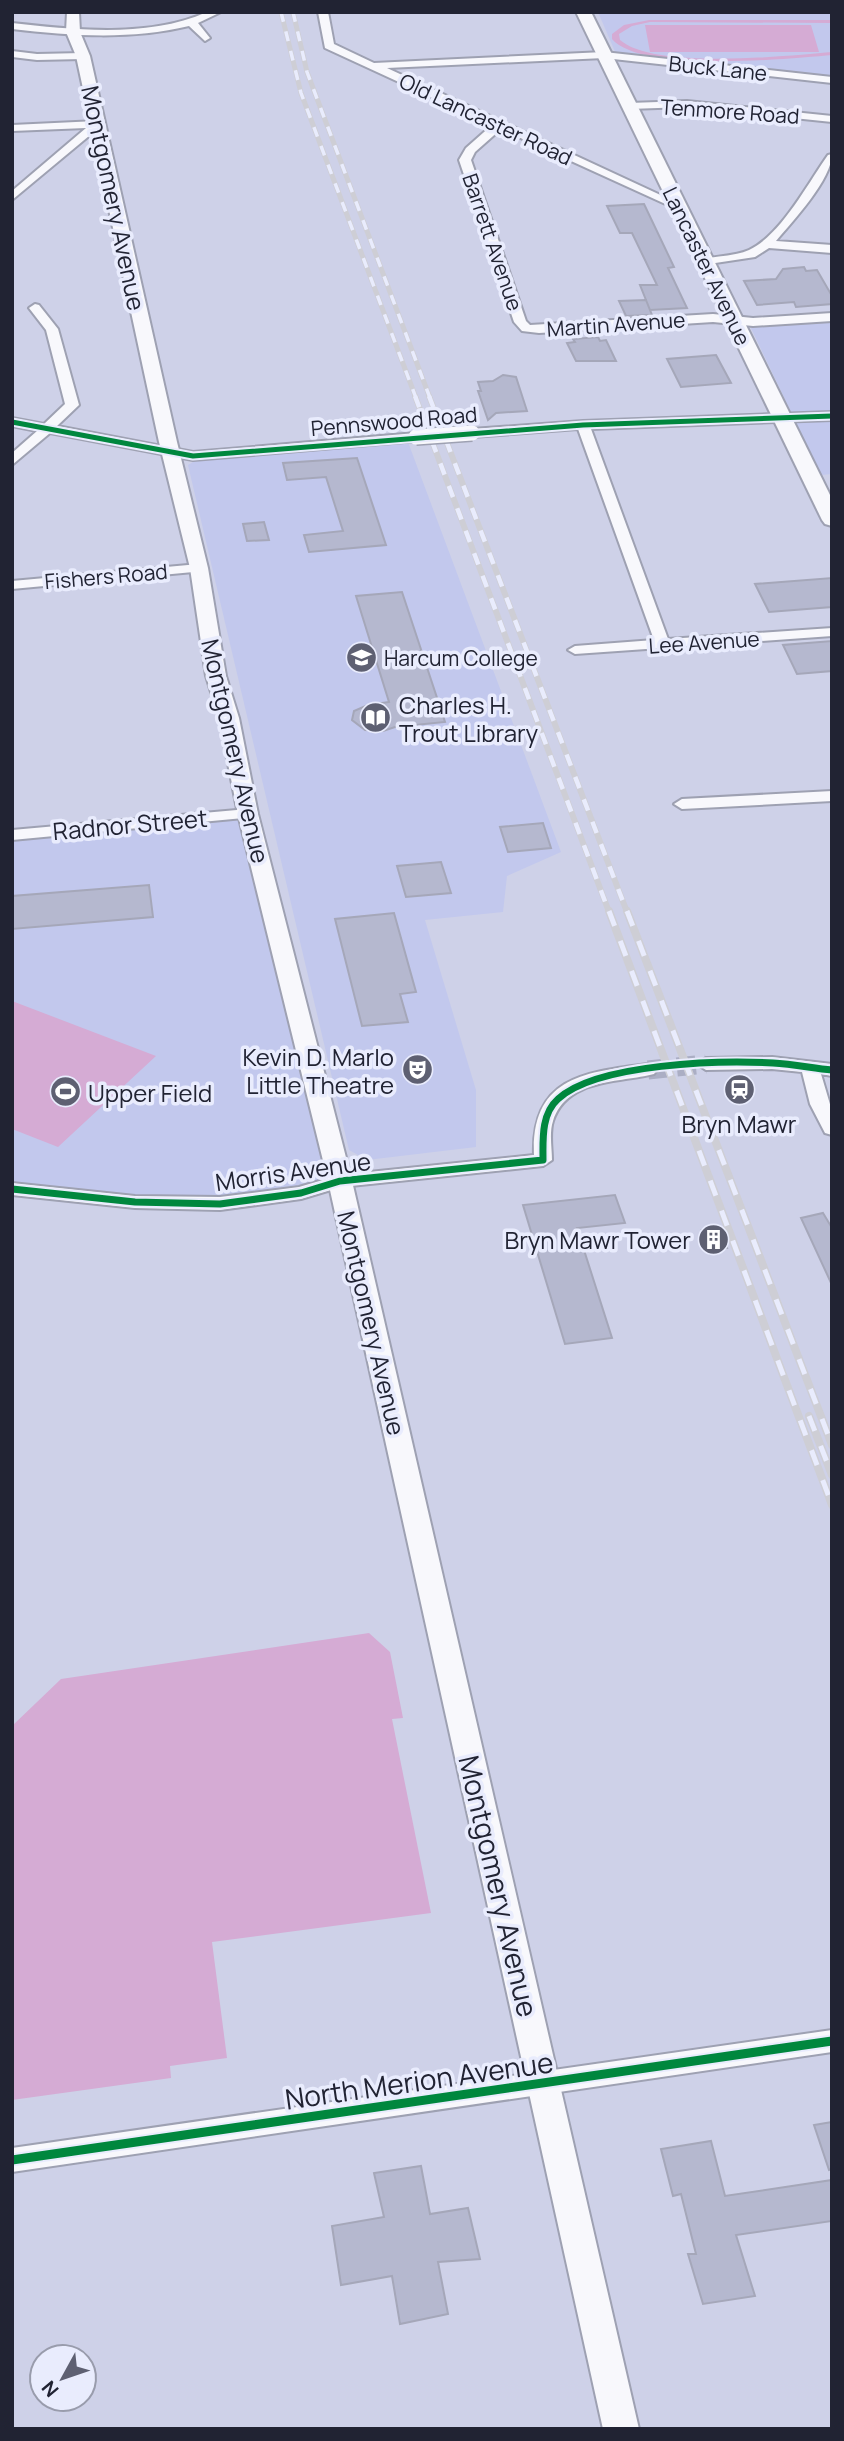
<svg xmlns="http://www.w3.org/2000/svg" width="844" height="2441" viewBox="0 0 844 2441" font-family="Manrope,sans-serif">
  <rect width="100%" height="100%" fill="#ced1e8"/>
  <path fill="#c2c8ed" d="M598,12H832V77L616,54Z
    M832,321V474L821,475L750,326Z
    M408,442L561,852L507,876L503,912L425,920L476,1090V1147L367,1160L349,1150L188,465L198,459Z
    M248,814L340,1181L235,1202L12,1189V835Z"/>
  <path fill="#d5abd4" d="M649,20H832V23L650,22L632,26L619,34L620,40C655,70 784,56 832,52V55C788,59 641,73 612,39V34L624,25Z
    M645,25H811L819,52H650Z
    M12,1001L156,1056L58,1147L12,1129Z
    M369,1633L390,1652L403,1718L392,1719L431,1913L212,1942L227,2058L170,2066L171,2078L12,2100V1726L61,1679Z"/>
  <path fill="#b5b8cf" stroke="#a5a7b9" stroke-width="2" d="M644,204L674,267L668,268L687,308L650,310L640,285H657L632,233H620L607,206Z
    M804,267L806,271L817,270L832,296V304L796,307L794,302L757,305L744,281L776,279L783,269Z
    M646,300L652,315L626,316L619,301Z
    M598,337L600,341L606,340L616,361H576L567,343L575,342L573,339Z
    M716,355L731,383L681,387L667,359Z
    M503,375L516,377L527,411L496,413L488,420L478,391H481L478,382L493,381Z
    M357,458L386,545L309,552L304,535L343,531L326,477L287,480L283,463Z
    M264,522L269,540L247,541L243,524Z
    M832,578V607L769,612L755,584Z
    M402,592L445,722L395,727L383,731L365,730L352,720L354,711L368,705L389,702L356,596Z
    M832,641V671L797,674L783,645Z
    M543,823L551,848L508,852L500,827Z
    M441,862L451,893L406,897L397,866Z
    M149,885L153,917L12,929V896Z
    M394,913L416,992L400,994L408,1022L362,1026L335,919Z
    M615,1195L625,1223L577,1228L612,1338L565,1344L523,1205Z
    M823,1213L832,1228V1285L801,1218Z
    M718,1228L727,1248L710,1250L702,1230Z
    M832,2122V2169L829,2170L814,2125Z
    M711,2141L725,2196L832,2180V2221L736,2235L755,2296L703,2304L688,2254H696L681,2194L673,2196L661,2149Z
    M421,2166L430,2214L468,2208L480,2259L438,2262L448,2314L400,2324L392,2276L341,2285L332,2226L384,2217L374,2173Z"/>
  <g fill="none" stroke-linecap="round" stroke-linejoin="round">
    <path stroke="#abaec4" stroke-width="19" stroke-dasharray="19 10" stroke-linecap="butt" d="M648,1070L706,1064"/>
    <defs>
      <path id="minor" d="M207,12H221L198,23L210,38L205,41L189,26C132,40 71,36 12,29V23C75,30 149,38 207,12Z
        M318,12H328L334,44L374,63L604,52L832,77V83L604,58L387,68L682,205L672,207L501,129L475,152L471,160L526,321L530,325L713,314L753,318L832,313V321L753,326L713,322L539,333L522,331L514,322L459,160L466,148L492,125L325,48Z
        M12,51L37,54L83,53L88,56L83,59L37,60L12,57Z
        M687,101L832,116V122L687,107L629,109L624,106L629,103Z
        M97,121L103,124L101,126L12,200V191L86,128L12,131V125Z
        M832,154C832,179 793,221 776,241L832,245V253L769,248L755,257L702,265V259C717,256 736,256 749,250C781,235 808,183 828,155Z
        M35,304L39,305L58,329L79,405L57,426L193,452L416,433L423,437L416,441L193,460L50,433L12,465V453L37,431L12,426V418L44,424L65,404L46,330L29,308Z
        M832,412V420L591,429L668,639L832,628V636L575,654L568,650L575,646L654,640L578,429L472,437L465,433L472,429L583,421Z
        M199,564L206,568L204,571L12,589V581Z
        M832,791V801L682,809L674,804L682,799Z
        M248,809L256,814L254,817L12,840V830Z
        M772,1057L832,1064V1076L821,1074L832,1111V1135L825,1133L810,1104L802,1072L772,1069L706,1070L697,1064L706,1058Z
        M648,1064L657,1070L654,1074C620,1083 567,1078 553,1121C549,1133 552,1148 552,1160L543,1166L341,1187L301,1199L220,1210L135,1208L12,1195V1183L135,1196L220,1197L299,1187L340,1175L534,1155C531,1077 585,1072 648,1064Z
        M832,2030V2052L12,2172V2148Z"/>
      <path id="major" d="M67,12H79L80,32L90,56L177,442L208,568L226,676L239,718L258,814L352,1181L639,2429H603L328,1181L238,814L219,718L206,676L190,568L159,442L76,56L66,32Z"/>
      <path id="highway" d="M576,12H591L832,499V526L825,524L822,520Z"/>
    </defs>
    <use href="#minor" stroke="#9ea1b2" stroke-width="4"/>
    <use href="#major" stroke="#9ea1b2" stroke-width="4"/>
    <use href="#highway" stroke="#9ea1b2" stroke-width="4"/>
    <use href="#minor" fill="#f8f8fc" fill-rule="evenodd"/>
    <use href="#major" fill="#f8f8fc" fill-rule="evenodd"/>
    <use href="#highway" fill="#f8f8fc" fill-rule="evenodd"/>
    <defs>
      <path id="rail-far2" d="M281,12L301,93L416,398
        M293,12L307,72L430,398"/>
      <path id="rail-far1" d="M415,396L609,912
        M429,396L627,912"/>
      <path id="rail" d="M609,911L832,1505
        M627,911L832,1445
        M809,1416L832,1475"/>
    </defs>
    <use href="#rail-far2" stroke="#ceced5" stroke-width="5"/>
    <use href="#rail-far1" stroke="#ceced5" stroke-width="6"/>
    <use href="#rail" stroke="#ceced5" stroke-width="8"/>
    <use href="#rail-far2" stroke="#e9ecfd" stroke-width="3.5" stroke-dasharray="10" stroke-linecap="butt"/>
    <use href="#rail-far1" stroke="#e9ecfd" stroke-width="4.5" stroke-dasharray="12" stroke-linecap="butt"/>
    <use href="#rail" stroke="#e9ecfd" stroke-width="5" stroke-dasharray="16" stroke-linecap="butt"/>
    <defs>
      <path id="minor-bridge" d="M416,437L472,433"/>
    </defs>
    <use href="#minor-bridge" stroke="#9ea1b2" stroke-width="18" stroke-linecap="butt"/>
    <use href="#minor-bridge" stroke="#f8f8fc" stroke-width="15"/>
    <defs>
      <path id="cycleway-far2" d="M12,422L193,456L583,425L832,416"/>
      <path id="cycleway-far1" d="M12,1189L135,1202L220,1204L301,1193L340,1181L543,1160C543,1140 541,1114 558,1099C597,1063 722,1060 773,1063C793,1064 812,1068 832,1070"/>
      <path id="cycleway" d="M12,2160L832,2041"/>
    </defs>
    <use href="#cycleway-far2" stroke="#e9ecfd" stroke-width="9"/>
    <use href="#cycleway-far1" stroke="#e9ecfd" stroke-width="11"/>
    <use href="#cycleway" stroke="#e9ecfd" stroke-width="13"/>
    <use href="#cycleway-far2" stroke="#00873e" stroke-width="5"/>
    <use href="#cycleway-far1" stroke="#00873e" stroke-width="7"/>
    <use href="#cycleway" stroke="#00873e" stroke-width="9"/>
  </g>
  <defs>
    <symbol id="university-disc" viewBox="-11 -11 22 22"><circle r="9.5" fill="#5e6072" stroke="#e9ecfd"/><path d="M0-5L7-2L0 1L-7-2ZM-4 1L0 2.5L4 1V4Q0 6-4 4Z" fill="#fff"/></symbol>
    <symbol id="library-disc" viewBox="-11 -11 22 22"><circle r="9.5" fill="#5e6072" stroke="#e9ecfd"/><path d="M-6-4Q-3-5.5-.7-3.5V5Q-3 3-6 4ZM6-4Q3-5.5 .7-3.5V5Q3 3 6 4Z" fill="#fff"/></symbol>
    <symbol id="theatre-disc" viewBox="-11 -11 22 22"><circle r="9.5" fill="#5e6072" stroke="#e9ecfd"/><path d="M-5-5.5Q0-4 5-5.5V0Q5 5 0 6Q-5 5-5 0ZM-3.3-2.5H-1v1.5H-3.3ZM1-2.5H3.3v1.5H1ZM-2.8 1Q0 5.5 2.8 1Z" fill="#fff"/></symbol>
    <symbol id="station-disc" viewBox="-11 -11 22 22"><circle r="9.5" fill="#5e6072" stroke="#e9ecfd"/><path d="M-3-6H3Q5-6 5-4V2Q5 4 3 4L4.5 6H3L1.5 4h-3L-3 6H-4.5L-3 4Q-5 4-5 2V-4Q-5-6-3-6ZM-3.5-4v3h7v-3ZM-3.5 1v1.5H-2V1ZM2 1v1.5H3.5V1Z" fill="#fff"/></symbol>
    <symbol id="stadium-disc" viewBox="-11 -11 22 22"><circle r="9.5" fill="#5e6072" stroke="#e9ecfd"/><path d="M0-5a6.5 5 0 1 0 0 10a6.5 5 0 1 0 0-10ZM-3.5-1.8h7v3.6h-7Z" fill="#fff"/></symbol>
    <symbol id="building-disc" viewBox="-11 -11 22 22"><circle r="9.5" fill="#5e6072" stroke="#e9ecfd"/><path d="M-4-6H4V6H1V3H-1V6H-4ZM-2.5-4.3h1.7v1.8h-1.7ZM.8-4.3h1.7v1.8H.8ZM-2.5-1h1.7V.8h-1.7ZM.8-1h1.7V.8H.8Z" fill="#fff"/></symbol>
  </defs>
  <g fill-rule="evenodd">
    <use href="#university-disc" x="344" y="640" width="35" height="35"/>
    <use href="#library-disc" x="358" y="700" width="35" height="35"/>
    <use href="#theatre-disc" x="400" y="1052" width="35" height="35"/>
    <use href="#station-disc" x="722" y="1072" width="35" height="35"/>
    <use href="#stadium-disc" x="48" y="1074" width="35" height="35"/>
    <use href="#building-disc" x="696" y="1222" width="35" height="35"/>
  </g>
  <g text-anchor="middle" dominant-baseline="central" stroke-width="7" stroke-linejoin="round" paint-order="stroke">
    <g font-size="21" fill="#212333" stroke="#e9ecfd">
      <text transform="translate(718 68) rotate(6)">Buck Lane</text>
      <text transform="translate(730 111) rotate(4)">Tenmore Road</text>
      <text transform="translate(486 119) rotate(25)">Old Lancaster Road</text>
      <text transform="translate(493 242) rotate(71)">Barrett Avenue</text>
      <text transform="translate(707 266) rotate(64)">Lancaster Avenue</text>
      <text transform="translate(616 324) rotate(-4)">Martin Avenue</text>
      <text transform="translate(394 421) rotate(-5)">Pennswood Road</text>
      <text transform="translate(106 576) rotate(-5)">Fishers Road</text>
      <text transform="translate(704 642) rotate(-4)">Lee Avenue</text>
    </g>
    <g font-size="21" fill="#212333" stroke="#e9ecfd" text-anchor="start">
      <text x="384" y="658">Harcum College</text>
    </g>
    <g font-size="24" fill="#212333" stroke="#e9ecfd">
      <text transform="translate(114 198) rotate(78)">Montgomery Avenue</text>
      <text transform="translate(236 751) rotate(77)">Montgomery Avenue</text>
      <text transform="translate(130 824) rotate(-5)">Radnor Street</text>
      <text transform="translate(293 1171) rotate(-8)">Morris Avenue</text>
      <text transform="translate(372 1323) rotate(77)">Montgomery Avenue</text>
    </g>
    <g font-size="24" fill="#212333" stroke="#e9ecfd" text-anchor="start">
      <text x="399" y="704">Charles H.<tspan x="399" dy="28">Trout Library</tspan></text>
      <text x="394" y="1056" text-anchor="end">Kevin D. Marlo<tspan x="394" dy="28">Little Theatre</tspan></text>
      <text x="88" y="1092">Upper Field</text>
      <text x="739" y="1123" text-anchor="middle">Bryn Mawr</text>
      <text x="691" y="1239" text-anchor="end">Bryn Mawr Tower</text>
    </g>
    <g font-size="28" fill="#212333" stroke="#e9ecfd">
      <text transform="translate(499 1886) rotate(77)">Montgomery Avenue</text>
      <text transform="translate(419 2080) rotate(-8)">North Merion Avenue</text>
    </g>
  </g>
  <rect width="844" height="2441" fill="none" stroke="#212333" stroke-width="28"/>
  <g transform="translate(63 2378) rotate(230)"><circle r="33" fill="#e9ecfd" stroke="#999cac" stroke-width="2"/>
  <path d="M0-5L12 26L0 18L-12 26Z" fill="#5e6072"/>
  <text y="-10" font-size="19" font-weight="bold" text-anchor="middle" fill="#212333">N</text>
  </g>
</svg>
